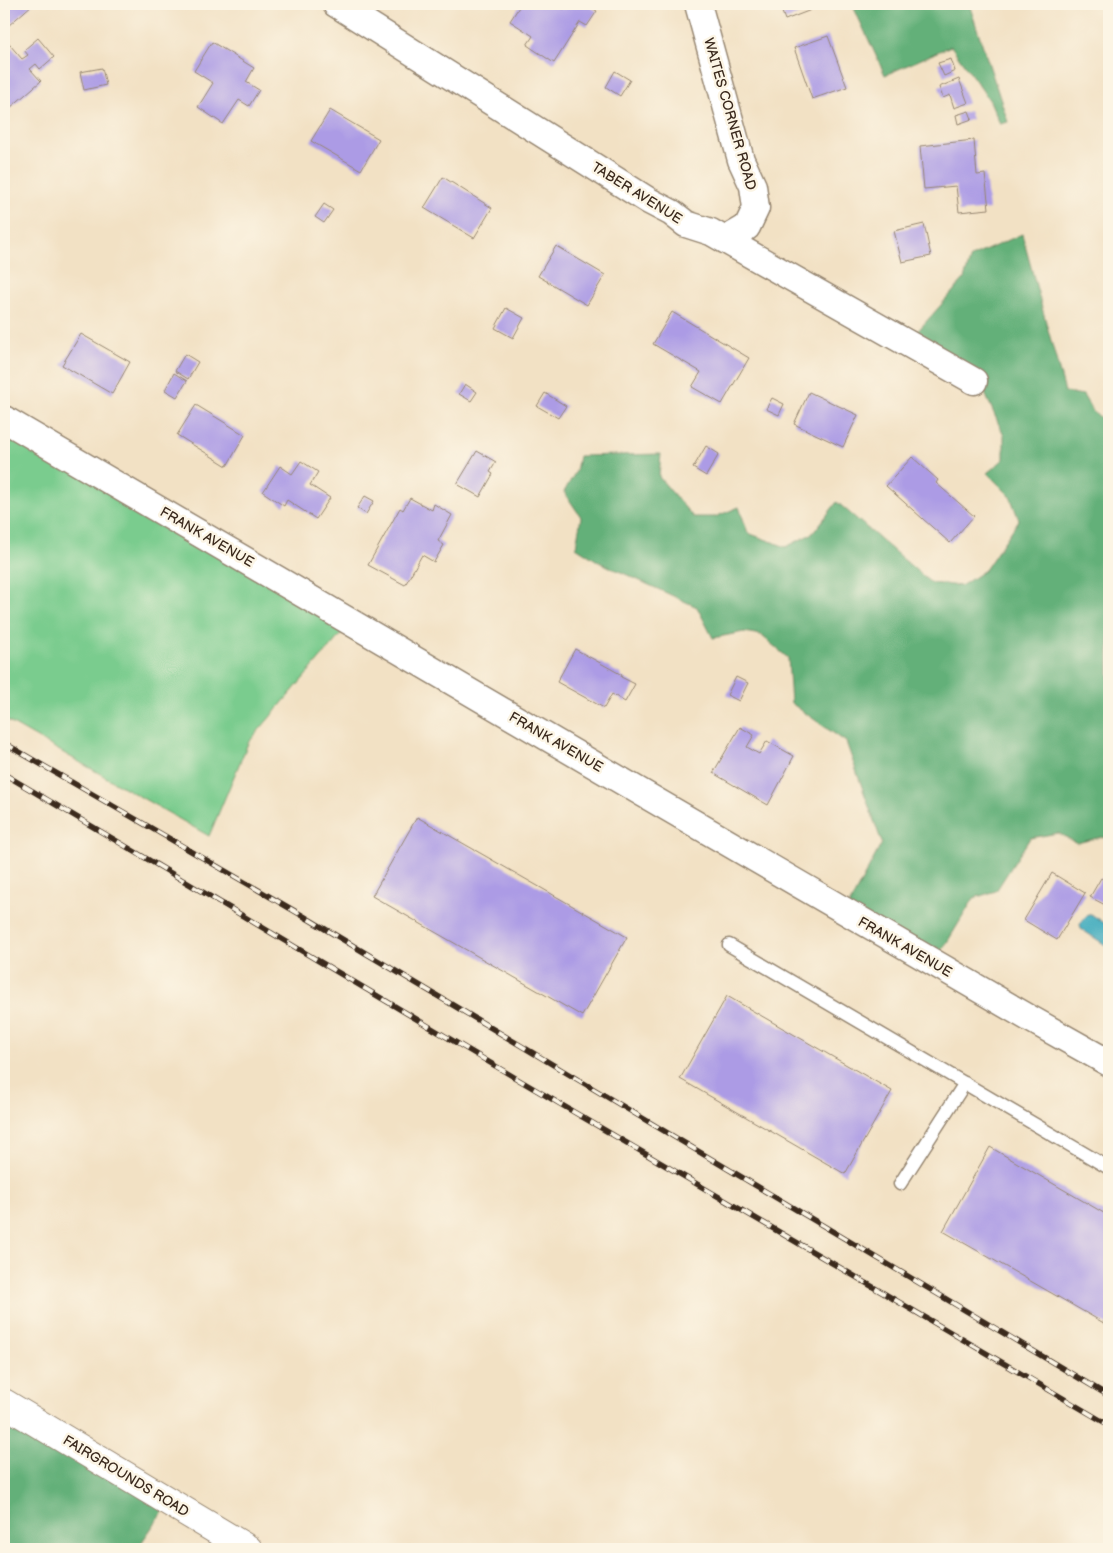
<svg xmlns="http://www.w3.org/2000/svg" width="1113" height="1553" viewBox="0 0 1113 1553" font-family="'Balsamiq Sans',sans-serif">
  <rect width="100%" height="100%" fill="#fcf5e5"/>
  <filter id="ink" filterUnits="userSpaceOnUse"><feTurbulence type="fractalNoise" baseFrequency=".02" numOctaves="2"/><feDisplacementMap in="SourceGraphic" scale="10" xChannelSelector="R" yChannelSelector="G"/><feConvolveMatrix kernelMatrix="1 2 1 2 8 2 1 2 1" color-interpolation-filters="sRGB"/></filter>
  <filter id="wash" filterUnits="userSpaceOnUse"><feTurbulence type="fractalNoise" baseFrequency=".0096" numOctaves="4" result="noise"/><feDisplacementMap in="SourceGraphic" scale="20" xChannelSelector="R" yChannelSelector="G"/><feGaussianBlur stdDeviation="1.12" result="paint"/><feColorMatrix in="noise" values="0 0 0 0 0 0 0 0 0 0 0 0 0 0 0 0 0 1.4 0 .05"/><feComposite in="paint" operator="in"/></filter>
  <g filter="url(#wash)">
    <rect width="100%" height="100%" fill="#f2e1c4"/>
    <path fill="#7acc8e" stroke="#5a7b56" d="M4,421L348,626L248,743L209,836L4,719Z"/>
    <path fill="#63b079" stroke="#4f6d4c" d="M852,4H969L1008,122L1000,124L990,101L951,46L885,75Z
      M1022,234L1065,392L1083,395L1093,412L1103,419L1109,418V543L1102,559L1109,584V838L1101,837L1077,843L1058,833L1030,838L996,891L974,898L940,954L848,907L882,843L846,742L791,703L788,658L761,635L744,632L713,638L697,607L599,562L576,547L581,517L564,492L576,471L579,456L661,454L659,477L693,517H715L739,507L748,533L786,547L813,533L837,502L931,583L961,586L985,570L1019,520L1010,496L987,473L1004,459V436L984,391L975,387L916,333L964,279L971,257Z
      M4,1410L166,1507L137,1549H4Z"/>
    <path fill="#3eaabd" stroke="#3c6a6e" d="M1091,914L1109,926V946H1107L1081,929L1080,924L1086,916Z"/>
    <g id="blocks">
      <path fill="#ac9be5" d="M4,4H33L8,26L4,21Z
        M521,4H555L564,9L568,4H585L597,11L587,26L580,22L554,63L527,45L533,36L510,21Z
        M779,4H808L811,10L785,20Z
        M828,36L847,87L812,99L794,48Z
        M4,38L22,59L28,55L24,50L38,38L54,57L40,69L36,64L30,69L41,81L10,108L4,101Z
        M212,42L254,68L246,82L259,90L249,106L239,100L223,124L198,107L213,83L194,71Z
        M951,59L955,71L944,76L938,63Z
        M102,68L106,85L84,90L80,72Z
        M615,71L630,80L620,96L606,87Z
        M959,79L968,103L954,108L950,95L943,98L939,87Z
        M330,110L379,139L361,170L311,141Z
        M969,111L972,119L958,124L956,115Z
        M974,140L977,175L985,174L989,209L959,212L956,186L924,189L920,146Z
        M443,177L492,208L474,238L424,208Z
        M324,204L333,210L324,223L315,217Z
        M924,224L931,256L902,262L894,231Z
        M556,246L605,275L587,305L538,276Z
        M506,308L524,318L513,338L495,328Z
        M672,312L749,358L722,404L692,387L701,372L653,344Z
        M81,334L130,362L112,394L62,365Z
        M185,354L198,362L188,379L175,371Z
        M174,373L187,381L177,397L165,390Z
        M465,384L477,392L471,401L459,394Z
        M809,392L858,415L843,447L794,424Z
        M545,393L566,406L558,418L537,406Z
        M772,398L784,404L779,415L766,409Z
        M196,405L245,435L227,466L177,435Z
        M706,446L719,454L706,476L693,468Z
        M477,451L496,462L490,472L493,474L480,497L457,484Z
        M912,457L938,480L936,483L974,516L950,543L886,486Z
        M301,461L318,472L310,485L330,498L316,519L287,500L284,506L263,492L280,466L292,474Z
        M365,496L374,501L366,514L357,508Z
        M410,498L432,510L434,504L452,515L438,541L444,545L434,562L422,555L405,585L368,565L400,508L403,510Z
        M575,649L622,675L621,677L635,684L625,702L612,694L604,708L557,682Z
        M736,677L748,683L739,701L727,695Z
        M740,727L754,735L747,747L759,754L767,741L794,756L768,805L713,773Z
        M417,817L627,937L582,1016L372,896Z
        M1052,873L1085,893L1057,940L1024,920Z
        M1101,878L1109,883V907L1090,897Z
        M727,996L892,1091L845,1174L680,1079Z
        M990,1147L1109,1216V1326L943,1231Z"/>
    </g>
  </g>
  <g filter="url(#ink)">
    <use href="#blocks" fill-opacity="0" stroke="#968671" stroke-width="1"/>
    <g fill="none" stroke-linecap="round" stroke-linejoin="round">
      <defs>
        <path id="service" d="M729,945L1109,1168
          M900,1184L965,1083"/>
        <path id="minor" d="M336,4L649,201L672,213L686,224L711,232L725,240L974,381
          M698,4L741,160L753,186L756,208L747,227L725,240
          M4,419L644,794L1029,1018L1109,1063"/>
        <path id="tertiary" d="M4,1403L248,1549"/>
      </defs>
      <use href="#service" stroke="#968671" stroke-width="15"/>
      <use href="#minor" stroke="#968671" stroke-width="29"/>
      <use href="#tertiary" stroke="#968671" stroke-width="30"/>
      <use href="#service" stroke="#fff" stroke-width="12"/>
      <use href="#minor" stroke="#fff" stroke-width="26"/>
      <use href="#tertiary" stroke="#fff" stroke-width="28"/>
      <defs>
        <path id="rail" d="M4,743L305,917L1109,1396
          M4,774L514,1077L1109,1425"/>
      </defs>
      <use href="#rail" stroke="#3b2a1e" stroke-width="5.5"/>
      <use href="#rail" stroke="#fcf5e5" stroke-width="4" stroke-dasharray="11" stroke-linecap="butt"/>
    </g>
  </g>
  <g text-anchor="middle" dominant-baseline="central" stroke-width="5" stroke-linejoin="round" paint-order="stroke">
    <g font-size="14" fill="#3b2a1e" stroke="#fcf5e5">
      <text transform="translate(730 114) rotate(74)">WAITES CORNER ROAD</text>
      <text transform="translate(637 193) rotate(32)">TABER AVENUE</text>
      <text transform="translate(207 537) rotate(30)">FRANK AVENUE</text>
      <text transform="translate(556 742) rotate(30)">FRANK AVENUE</text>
      <text transform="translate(905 947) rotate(30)">FRANK AVENUE</text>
      <text transform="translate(126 1476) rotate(31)">FAIRGROUNDS ROAD</text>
    </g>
  </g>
  <rect width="1113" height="1553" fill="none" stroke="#fcf5e5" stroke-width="20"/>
</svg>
